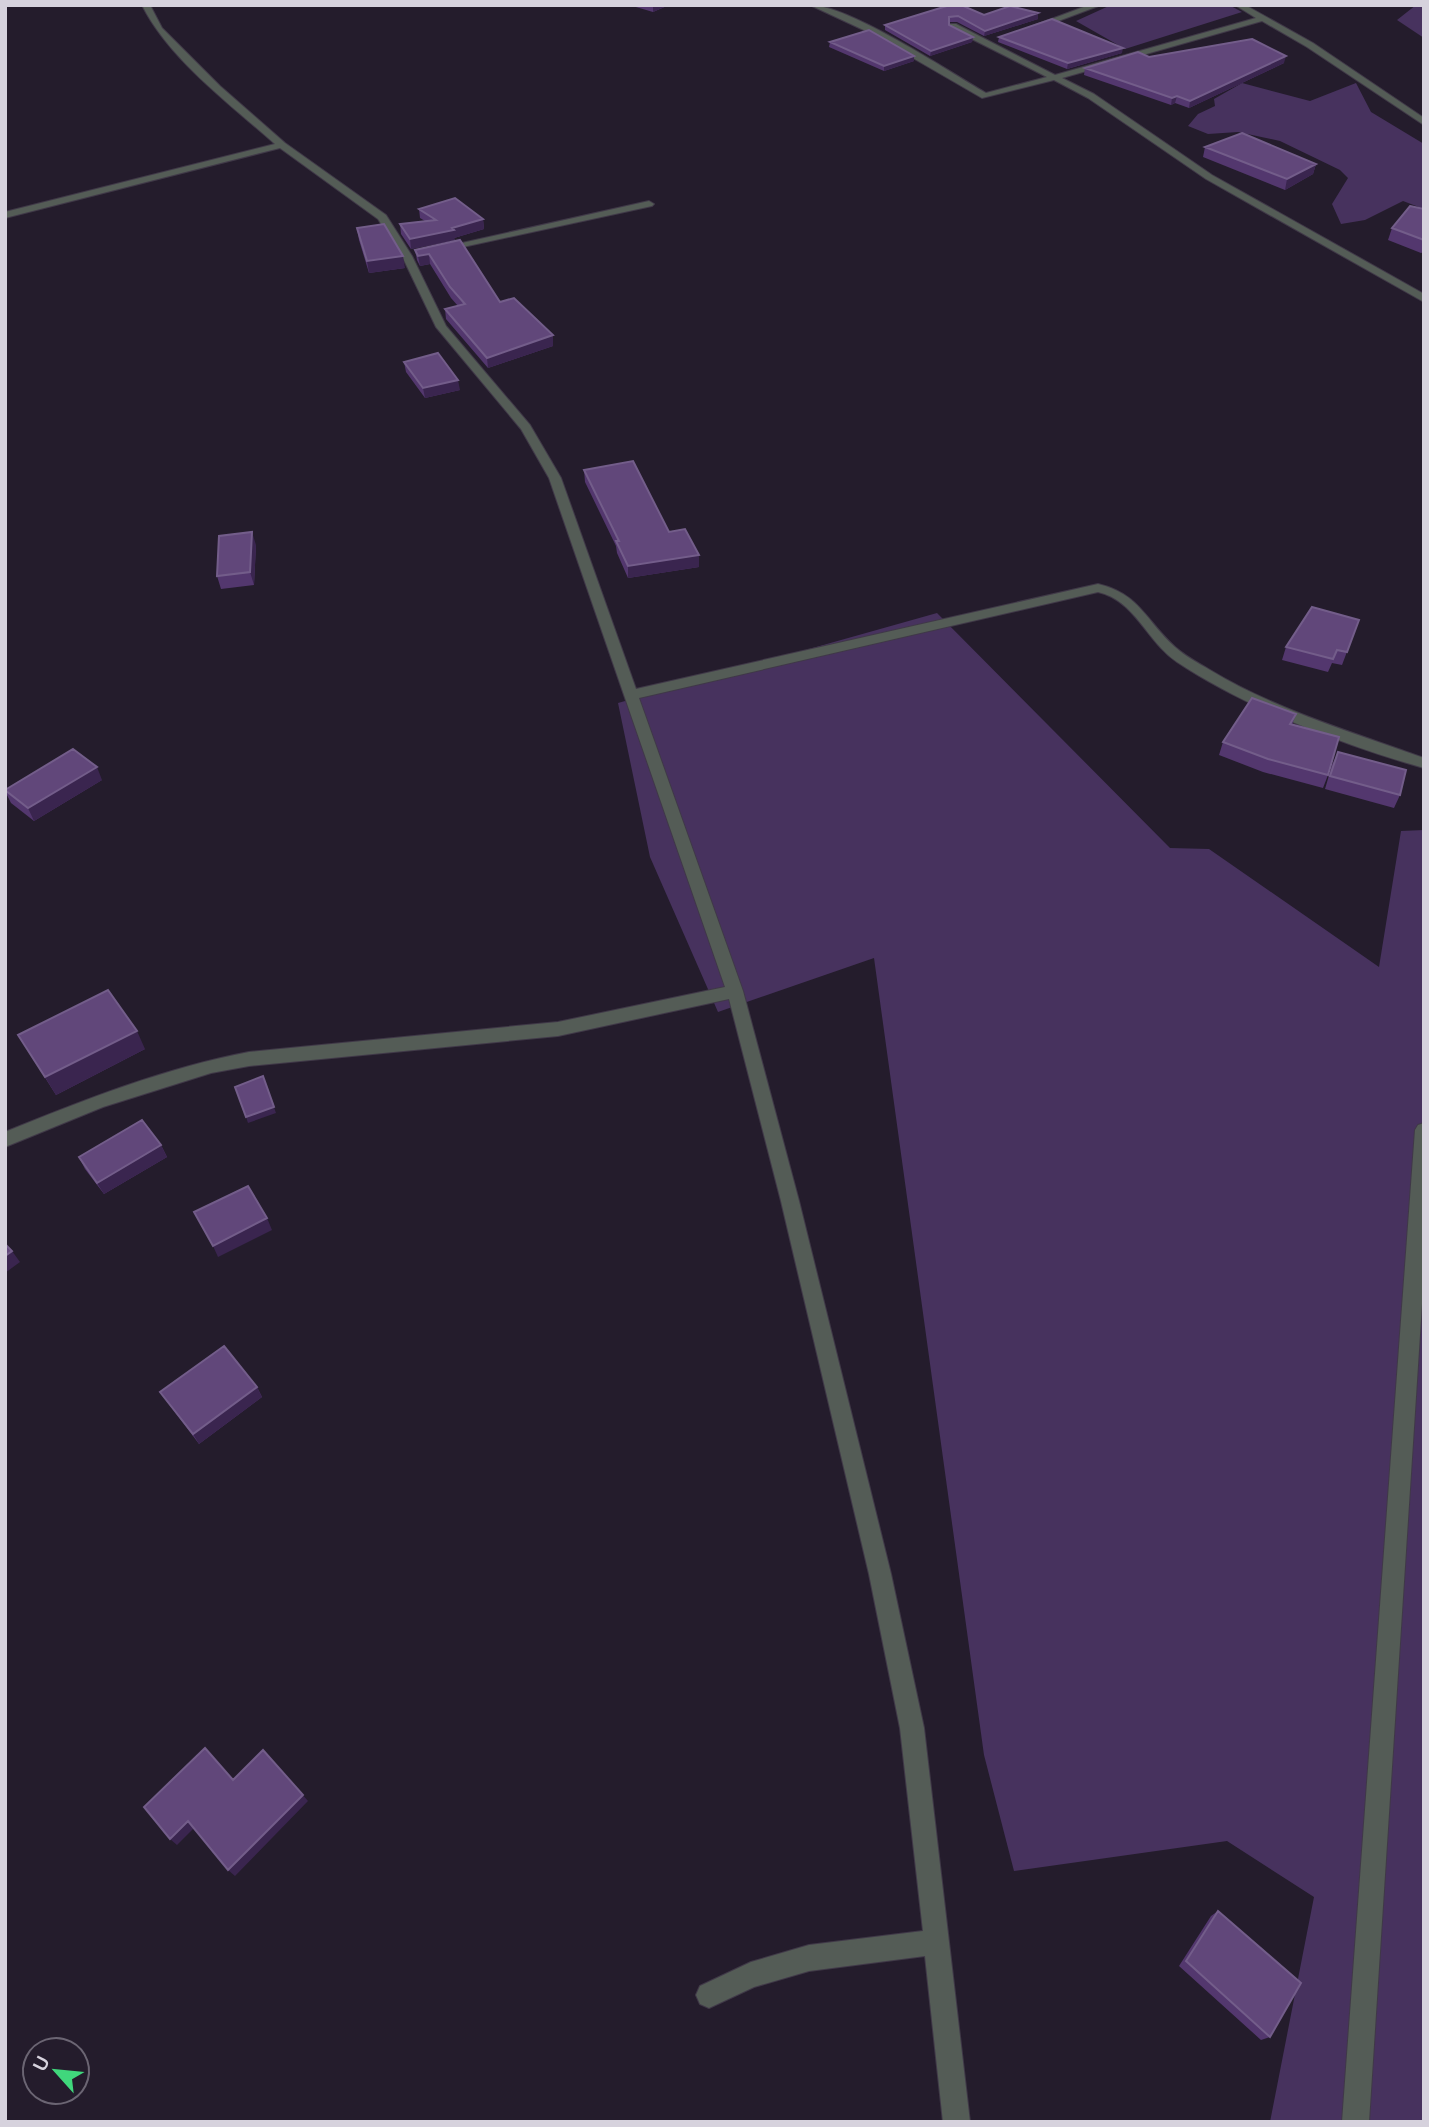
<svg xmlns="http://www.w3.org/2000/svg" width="1429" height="2127" viewBox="0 0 1429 2127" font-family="'Nunito Sans',sans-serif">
  <rect width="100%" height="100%" fill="#241c2c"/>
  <path fill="#47325e" d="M1111,5H1229L1242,12L1125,49L1076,21Z
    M1416,5H1424V38L1397,20Z
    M1242,83L1310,101L1356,83L1371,112L1424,144V209L1403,201L1365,220L1341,224L1332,204L1348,178L1340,170L1280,141L1238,132L1208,134L1188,126L1198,114L1215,106L1214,99Z
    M937,613L1170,848L1209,849L1379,967L1401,831L1424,830V2122H1270L1314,1897L1227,1841L1014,1871L984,1755L874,958L718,1012L650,857L618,703Z"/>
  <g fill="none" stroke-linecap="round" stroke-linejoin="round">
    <defs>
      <path id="minor" d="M142,5H150L162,28L220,86L285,143L386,215L412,256L446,326L530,425L561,478L636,689L1098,584C1140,594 1145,620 1175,647C1185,656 1198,663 1210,670C1276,710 1352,732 1424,758V768C1346,746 1244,707 1177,662C1147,642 1135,600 1098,592L639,698L743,991L799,1201L891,1574L924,1728L970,2122H943L925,1956L809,1971L754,1987L709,2008L700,2004L696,1995L700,1986L751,1962L809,1945L923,1931L900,1728L869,1574L781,1201L729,999L558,1036L249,1066L211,1073L103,1107L5,1147V1132C84,1100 165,1068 249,1052L558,1022L725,987L549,478L521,429L436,327L402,256L378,219L280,148L5,218V212L275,144C230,104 169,59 142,5Z
        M810,5C849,5 948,71 986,93L1047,77L950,28V24H956L1055,75L1256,18L1235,5H1245L1313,43L1424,118V125L1307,47L1262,21L1062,78L1094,94L1212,175L1424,294V302L1206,179L1088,98L1054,80L982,98L868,32Z
        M1089,5H1101L1037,29L1030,27Z
        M649,201L654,204L652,206L440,252L435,249Z
        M1424,1123V1273L1369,2122H1342L1415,1130L1418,1125Z"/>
    </defs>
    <use href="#minor" stroke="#403948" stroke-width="2"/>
    <use href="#minor" fill="#545c56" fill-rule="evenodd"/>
  </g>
  <path fill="#53376e" d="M629,5H669L653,12Z
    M950,5L984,15L1038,19L984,36L957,22H949V25L973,37L972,42L930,56L885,30V25Z
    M999,37L1122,53L1067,69L998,42Z
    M830,42L914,56V61L884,71L829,47Z
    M1149,57L1284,63L1189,108L1175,103L1171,105L1084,75L1085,68Z
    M1205,147L1316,164L1313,174L1285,190L1203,157Z
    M419,209L483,219L484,229L454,238L455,240L411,249L401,234L400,224L425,221L420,218Z
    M1424,209V252L1421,253L1388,240L1392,228Z
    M357,228L405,268L369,273L359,240Z
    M460,240L500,302L553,346L488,368L446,319L445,309L458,306L451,298L430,264L420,266L417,260L415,250Z
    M404,362L460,390L425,398L406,372Z
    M584,470L699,555V567L628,578L617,553L616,546L585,482Z
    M256,545L254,585L221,589L217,576Z
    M1359,620L1342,665L1332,663L1328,672L1282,660L1286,647Z
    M1296,714L1292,725L1328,775L1323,788L1263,772L1219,755L1223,742Z
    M1338,752L1400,795L1394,808L1325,789L1332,765Z
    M102,780L34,821L11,803L5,791Z
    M18,1035L145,1049L56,1095Z
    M161,1145L167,1157L104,1194L85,1169L79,1157Z
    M257,1387L262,1397L199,1444L160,1392Z
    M1218,1911L1270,2037L1261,2040L1179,1966L1211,1916Z"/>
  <path fill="#3a254f" d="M653,5H669L653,12Z
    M1038,13V19L984,36L985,31Z
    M973,37L972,42L930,56L931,51Z
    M1123,48L1122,53L1067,69L1068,63Z
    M914,56V61L884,71V66Z
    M1286,56L1284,63L1189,108L1190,101Z
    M1177,96L1175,103L1171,105L1172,98Z
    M1316,164L1313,174L1285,190L1287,179Z
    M483,219L484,229L454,238L455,240L411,249L410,239Z
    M429,254L430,264L420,266L418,256Z
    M403,256L405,268L369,273L367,261Z
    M553,335V346L488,368L487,358Z
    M458,380L460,390L425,398L423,388Z
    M252,532L256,545L254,585L250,572Z
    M699,555V567L628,578V566Z
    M97,767L102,780L34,821L28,808Z
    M137,1031L145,1049L56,1095L45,1077Z
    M263,1076L276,1113L248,1123L246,1117Z
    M161,1145L167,1157L104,1194L97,1183Z
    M267,1218L272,1230L218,1257L213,1246Z
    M12,1251L20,1262L5,1273V1256Z
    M257,1387L262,1397L199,1444L193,1434Z
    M263,1750L308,1801L235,1876L228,1870Z
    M188,1821L195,1827L177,1845L170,1839Z"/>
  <path fill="#61477a" stroke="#735d8a" stroke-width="2" d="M950,5H961L984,15L1010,6L1038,13L985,31L958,16L949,17V25L973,37L931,51L885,25Z
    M1052,19L1123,48L1068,63L999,37Z
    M869,30L914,56L884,66L830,42Z
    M1252,39L1286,56L1190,101L1177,96L1172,98L1085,68L1138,52L1149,57Z
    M1242,133L1316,164L1287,179L1205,147Z
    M455,198L483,219L452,228L454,230L410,239L400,224L436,220L419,209Z
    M1410,206L1424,209V240L1392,228Z
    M384,224L403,256L367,261L357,228Z
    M460,240L500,302L514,298L553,335L487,358L445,309L465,304L450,287L429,254L418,256L415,250Z
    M438,353L458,380L423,388L404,362Z
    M633,461L669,532L685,529L699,555L628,566L616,541H619L584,470Z
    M252,532L250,572L217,576L219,536Z
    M1312,607L1359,620L1347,652L1337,650L1333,659L1286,647Z
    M1252,698L1296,714L1290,724L1339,737L1328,775L1268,759L1223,742Z
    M73,749L97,767L28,808L5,790Z
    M1338,752L1406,770L1400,795L1330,776Z
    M108,990L137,1031L45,1077L18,1035Z
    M263,1076L274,1107L246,1117L235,1087Z
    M142,1120L161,1145L97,1183L79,1157Z
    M248,1186L267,1218L213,1246L194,1212Z
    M5,1244L12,1251L5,1256Z
    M224,1346L257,1387L193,1434L160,1392Z
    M205,1748L233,1780L263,1750L303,1795L228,1870L188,1821L170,1839L144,1807Z
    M1218,1911L1301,1983L1270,2037L1186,1961Z"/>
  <rect width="1429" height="2127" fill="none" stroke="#d6d2dd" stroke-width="14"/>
  <g transform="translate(56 2071) rotate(297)"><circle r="33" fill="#241c2c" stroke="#6b6573" stroke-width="2"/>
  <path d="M0-5L12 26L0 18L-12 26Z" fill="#40d77c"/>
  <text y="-10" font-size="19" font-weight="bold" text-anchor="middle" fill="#d6d2dd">U</text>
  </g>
</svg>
